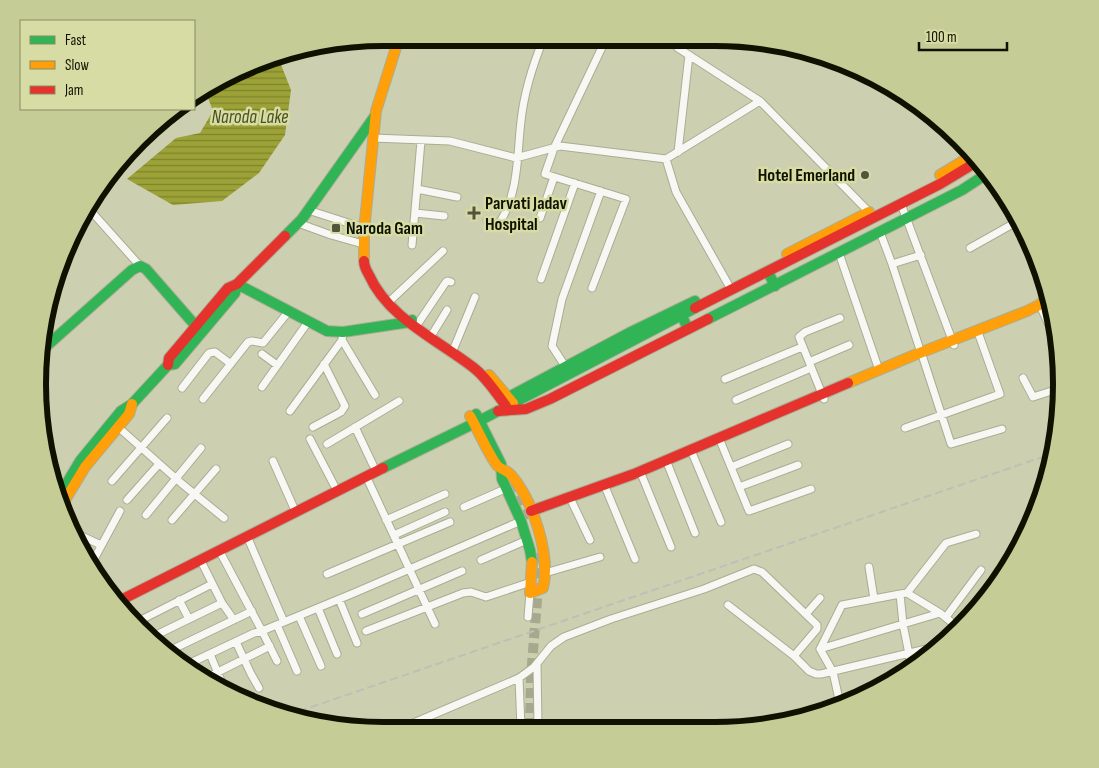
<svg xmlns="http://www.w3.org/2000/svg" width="1099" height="768" viewBox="0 0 1099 768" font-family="'Sofia Sans Condensed',sans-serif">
  <defs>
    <pattern id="water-rules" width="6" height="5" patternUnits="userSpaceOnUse" patternTransform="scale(1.25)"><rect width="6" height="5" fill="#9ca237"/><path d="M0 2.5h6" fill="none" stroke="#7e832c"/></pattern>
  </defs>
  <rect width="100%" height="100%" fill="#cccfb0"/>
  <path fill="url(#water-rules)" d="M278,57L291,90L285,135L259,173L222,201L173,205L127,179L176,138L200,133L213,111L205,90Z"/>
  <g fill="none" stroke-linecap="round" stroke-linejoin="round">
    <path stroke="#a6a98d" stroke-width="10" stroke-dasharray="10 5" stroke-linecap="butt" d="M510,483L531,521
      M530,728L531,677L540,562V549"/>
    <defs>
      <path id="street" d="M673,42L678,48L760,101L869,212
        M373,138L450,141L516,158L560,146L666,159L760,101
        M678,152L689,55
        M666,159L676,192L728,284
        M993,179L1041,272
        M417,189L457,197
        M901,204L954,345
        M90,210L140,266
        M308,210L364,228
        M415,213L444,216
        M540,218L554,177
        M487,220L498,223L500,222C519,192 517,154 521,121C524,93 532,67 543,40
        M298,223L331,235L363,244
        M880,232L892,264
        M412,245L421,141
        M970,248L1018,221
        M839,253L879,370
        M541,279L575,183
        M592,288L626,199L545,174L554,148L605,41
        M391,300L443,251
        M1042,310L1058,344
        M419,322L446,282L448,281L451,282
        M433,333L447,310
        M342,340L375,395
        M454,348L475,297
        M921,353L892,264L921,255
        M262,354L277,365
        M923,358L951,444L1002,429
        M809,362L849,345
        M565,366L552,346L562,299L601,191
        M1023,378L1033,397L1061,388
        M725,379L802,347
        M262,387L308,322
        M182,388L209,353L215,352L231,364
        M203,399L248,342L252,341L263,343L289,311
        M824,399L799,337L805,332L840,318
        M736,400L811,368
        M290,411L342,340L343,332
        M118,427L181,483L224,518
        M313,427L341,412L345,406L324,364
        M355,427L373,465
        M905,428L1000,394L979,335
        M719,438L749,511L811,489
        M310,439L334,485
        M327,444L399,401
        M693,455L721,522
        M273,461L293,506
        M668,465L695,533
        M731,467L788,444
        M366,476L435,624
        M642,476L671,547
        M112,481L167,418
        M739,487L798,465
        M606,489L635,559
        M127,500L159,464
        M572,502L590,540
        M464,507L505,489
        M146,515L201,448
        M172,520L216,469
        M386,520L445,494
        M71,531L101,545
        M394,535L445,512
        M247,536L284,622
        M219,550L262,631L354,593L521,521
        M200,559L222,603L234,620
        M481,560L527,540
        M92,563L120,511
        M869,567L874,599
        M545,573L600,557
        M327,574L450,522
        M907,593L940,613
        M900,594L907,593L946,543L976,534
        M339,599L357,643
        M179,600L189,619
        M728,605L794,656L809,671L816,674H821L935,647
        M318,608L337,654
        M362,614L462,571
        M806,614L820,598
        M299,616L321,666
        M528,617L530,593
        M946,617L981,570
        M135,623L212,584
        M277,625L297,671
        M366,631L463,593L471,592L486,597L531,582
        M150,638L222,603
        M236,642L251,674L259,688
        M820,649L842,605L900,594L903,624L820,649L833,672L840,704
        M167,652L252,611
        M210,654L222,683
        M537,664L538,728
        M911,664L903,624L940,613L960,629
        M184,666L254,633L262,631L277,661
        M519,678L521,728
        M204,679L270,646
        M397,730L519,678L534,667L551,646L564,637L611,619L704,589L754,569L762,572L817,625V629L794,656"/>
      <path id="fast" d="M285,236L302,219L375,116
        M768,272L775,286
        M237,284L327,331L343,332L410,322L412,320
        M682,316L688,329
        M708,319L962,190L988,173
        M41,351L132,270L140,266L146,269L201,332
        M503,400L629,333L695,301
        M476,414L501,464L502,479L521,521L530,550L532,562
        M383,468L479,421L695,308
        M59,496L80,461L121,411L132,404L168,365L175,364L235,293L237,284"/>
      <path id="slow" d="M940,175L973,155
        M787,254L869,212
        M364,261V231L376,111L399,38
        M489,375L513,403
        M848,383L912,356L1027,311L1039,305L1049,297
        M470,416C479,432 486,449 496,464C499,469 507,470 511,475C533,500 551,556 543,588L530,593L532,562
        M62,505L85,467L129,414L132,404"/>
      <path id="jam" d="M364,261C364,266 366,270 369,275C388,318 438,340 474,368C487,378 496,393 506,406
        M695,308L940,184L978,161
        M168,365L169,358L228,288L237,284L285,236
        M498,411L526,409L550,399L708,319
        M531,511L634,474L848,383
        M119,601L383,468"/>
    </defs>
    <use href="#street" stroke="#aaad94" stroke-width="9"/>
    <use href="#fast" stroke="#aaad94" stroke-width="12"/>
    <use href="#slow" stroke="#aaad94" stroke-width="12"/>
    <use href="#jam" stroke="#aaad94" stroke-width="12"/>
    <use href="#street" stroke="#f7f8f3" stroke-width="7"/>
    <use href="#fast" stroke="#30b455" stroke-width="10"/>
    <use href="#slow" stroke="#ff9f0a" stroke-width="10"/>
    <use href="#jam" stroke="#e5322d" stroke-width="10"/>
    <path stroke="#bec0b7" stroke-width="2" stroke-dasharray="8 4" stroke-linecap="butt" d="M288,715L1054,453"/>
  </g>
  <g fill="#52543e" stroke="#d6dca3" stroke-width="2">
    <circle cx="865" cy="175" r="5"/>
    <path d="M471.5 205.5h5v5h5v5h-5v5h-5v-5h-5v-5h5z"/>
    <rect x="331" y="223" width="10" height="10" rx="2.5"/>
  </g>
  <g text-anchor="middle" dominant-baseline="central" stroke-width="5" stroke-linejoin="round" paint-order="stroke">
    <g font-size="18" font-weight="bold" fill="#101200" stroke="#d6dca3" text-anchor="start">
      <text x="855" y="175" text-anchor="end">Hotel Emerland</text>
      <text x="485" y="203">Parvati Jadav<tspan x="485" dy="21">Hospital</tspan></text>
      <text x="346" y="228">Naroda Gam</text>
    </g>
    <g font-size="19" font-style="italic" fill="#4b5021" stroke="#d6dca3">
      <text x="250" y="117">Naroda Lake</text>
    </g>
  </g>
  <path d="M0 0H1099V768H0ZM384 46H715A338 338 0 0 1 1053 384V384A338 338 0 0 1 715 722H384A338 338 0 0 1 46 384V384A338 338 0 0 1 384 46Z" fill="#c6cc96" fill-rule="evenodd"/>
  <path fill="none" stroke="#101200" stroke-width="6" d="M384 46H715A338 338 0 0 1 1053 384V384A338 338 0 0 1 715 722H384A338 338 0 0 1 46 384V384A338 338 0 0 1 384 46Z"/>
  <rect x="20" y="20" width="175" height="90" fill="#d6dca3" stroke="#878b62"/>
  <rect x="30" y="36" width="25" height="8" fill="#30b455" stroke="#878b62"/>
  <text x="65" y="45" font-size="15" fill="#101200">Fast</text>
  <rect x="30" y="61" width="25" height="8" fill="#ff9f0a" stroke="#878b62"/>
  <text x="65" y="70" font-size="15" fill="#101200">Slow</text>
  <rect x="30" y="86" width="25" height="8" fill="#e5322d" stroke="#878b62"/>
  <text x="65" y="95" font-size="15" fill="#101200">Jam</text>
  <path d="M919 42v8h88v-8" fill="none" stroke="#101200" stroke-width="2.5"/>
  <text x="926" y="42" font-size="15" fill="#101200" stroke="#d6dca3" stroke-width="4" paint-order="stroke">100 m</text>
</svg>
